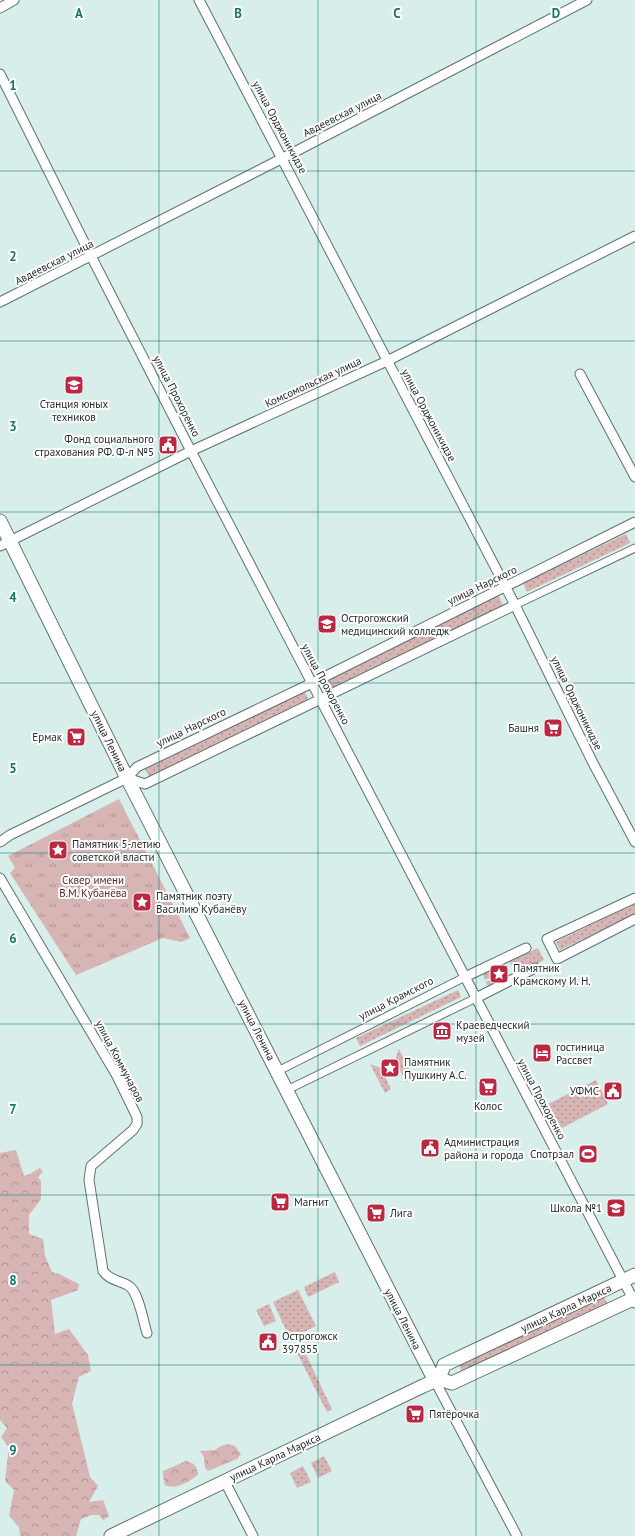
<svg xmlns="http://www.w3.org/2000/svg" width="635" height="1536" viewBox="0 0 635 1536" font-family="'PT Sans',sans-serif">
  <defs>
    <pattern id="grass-dots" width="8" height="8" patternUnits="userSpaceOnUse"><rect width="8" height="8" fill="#d7b5b5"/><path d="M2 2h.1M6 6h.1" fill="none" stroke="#ae9393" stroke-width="1.8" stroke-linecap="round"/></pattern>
    <pattern id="forest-crowns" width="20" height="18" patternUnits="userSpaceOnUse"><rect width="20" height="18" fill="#d7b5b5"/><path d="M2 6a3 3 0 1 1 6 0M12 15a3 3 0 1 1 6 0" fill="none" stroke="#ae9393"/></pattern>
    <pattern id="park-tufts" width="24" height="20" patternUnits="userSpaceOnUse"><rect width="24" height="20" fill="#d7b5b5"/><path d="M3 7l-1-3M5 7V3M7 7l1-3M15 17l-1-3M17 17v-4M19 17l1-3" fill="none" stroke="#ae9393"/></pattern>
  </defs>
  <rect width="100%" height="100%" fill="#d7eeea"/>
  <path fill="url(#grass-dots)" d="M626,534L630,543L527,592L523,583Z
    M498,594L503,606L332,691L326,679Z
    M305,692L309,701L149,777L145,769Z
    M635,903V914L560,950L556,942Z
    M538,948L544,960L516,974L510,962Z
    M503,963L511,978L489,989L486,982L501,976L499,971L490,975L491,977L485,980L482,973Z
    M458,990L461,997L360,1046L356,1038Z
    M399,1049L414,1078L406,1082L395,1060Z
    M370,1064L381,1068L391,1089L385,1093Z
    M596,1080L608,1104L558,1130L546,1105Z
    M335,1272L339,1282L308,1297L304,1287Z
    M298,1290L316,1326L290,1339L273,1302Z
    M604,1296L608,1305L463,1374L459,1365Z
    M269,1304L276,1321L264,1326L256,1310Z
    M302,1346L332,1409L327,1412L295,1349Z
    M324,1456L332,1471L318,1478L311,1463Z
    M303,1466L311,1482L297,1488L290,1473Z"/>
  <path fill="url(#forest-crowns)" d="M16,1150L24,1176L30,1174L40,1168L43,1172L38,1177L41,1181V1199L29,1215V1234L43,1239L45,1256L52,1272L59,1274L79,1284L78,1290L51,1300L55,1334L69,1329L88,1355L91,1371L79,1377L72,1403L90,1477L98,1486L89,1502L103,1500L109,1516L103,1520L99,1515H92L81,1519L76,1536H20L19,1527L9,1516L14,1490L5,1481L9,1447L1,1437L7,1428L0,1420V1153Z
    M229,1444L235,1446L241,1454L237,1459L208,1471L205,1468L204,1457L200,1451L215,1450L221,1446Z
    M186,1461C195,1463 197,1467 198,1475C188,1482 177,1490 165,1485L163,1476V1471Z"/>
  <path fill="url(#park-tufts)" d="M119,799L190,938L181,942L163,938L76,975L10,873L15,868L8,856Z"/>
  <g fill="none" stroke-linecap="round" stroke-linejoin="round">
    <defs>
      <path id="pedestrian" d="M515,605L635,548
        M278,1071L465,977
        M287,1090L476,998"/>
      <path id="minor" d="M199,0L515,605L593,763L635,842
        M0,8L14,0
        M0,74L91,256L191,451L635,1303
        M0,302L283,158L587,0
        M580,374L635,477
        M0,546L191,451L387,361L635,236
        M127,778L145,784L515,605
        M0,842L10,835L127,778L137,767L312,683L635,522
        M0,878L117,1076L137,1117V1124L133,1130L91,1166L89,1180L103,1271C110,1281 120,1280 129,1286C139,1293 143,1321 147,1333
        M635,898L547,939L557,959L635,919
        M465,977L526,948
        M476,998L535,968
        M435,1381L517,1536
        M224,1480L253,1536"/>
      <path id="secondary" d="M0,521L127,778L435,1381
        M439,1379L444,1365L635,1275
        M111,1536L423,1386L439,1379L452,1383L635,1298"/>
    </defs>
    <use href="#pedestrian" stroke="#5e726f" stroke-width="9"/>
    <use href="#minor" stroke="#5e726f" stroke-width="11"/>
    <use href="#secondary" stroke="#5e726f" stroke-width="15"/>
    <use href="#pedestrian" stroke="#fff" stroke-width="7"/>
    <use href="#minor" stroke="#fff" stroke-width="9"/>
    <use href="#secondary" stroke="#fff" stroke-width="13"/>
  </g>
  <path fill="none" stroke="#0f766e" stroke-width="1" stroke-opacity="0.55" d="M159,0V1536M318,0V1536M476,0V1536M0,171H635M0,341H635M0,512H635M0,683H635M0,853H635M0,1024H635M0,1195H635M0,1365H635"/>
  <defs>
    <symbol id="school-square" viewBox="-11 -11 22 22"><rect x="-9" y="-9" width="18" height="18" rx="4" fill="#ba2841" stroke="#fff"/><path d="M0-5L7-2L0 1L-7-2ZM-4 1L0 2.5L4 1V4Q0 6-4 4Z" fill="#fff"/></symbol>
    <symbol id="civic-square" viewBox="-11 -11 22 22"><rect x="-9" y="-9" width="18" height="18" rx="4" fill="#ba2841" stroke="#fff"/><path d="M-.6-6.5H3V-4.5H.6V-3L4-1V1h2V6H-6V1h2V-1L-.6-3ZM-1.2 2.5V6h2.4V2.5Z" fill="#fff"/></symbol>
    <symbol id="university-square" viewBox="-11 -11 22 22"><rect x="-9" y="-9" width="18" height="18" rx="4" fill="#ba2841" stroke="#fff"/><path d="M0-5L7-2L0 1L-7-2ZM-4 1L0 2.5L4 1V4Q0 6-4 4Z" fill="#fff"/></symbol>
    <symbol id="supermarket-square" viewBox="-11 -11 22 22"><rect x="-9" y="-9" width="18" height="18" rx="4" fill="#ba2841" stroke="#fff"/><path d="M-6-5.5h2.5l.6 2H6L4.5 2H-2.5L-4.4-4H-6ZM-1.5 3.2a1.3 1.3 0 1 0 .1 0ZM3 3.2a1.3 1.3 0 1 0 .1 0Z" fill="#fff"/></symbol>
    <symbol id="sight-square" viewBox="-11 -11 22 22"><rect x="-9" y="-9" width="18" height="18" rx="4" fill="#ba2841" stroke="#fff"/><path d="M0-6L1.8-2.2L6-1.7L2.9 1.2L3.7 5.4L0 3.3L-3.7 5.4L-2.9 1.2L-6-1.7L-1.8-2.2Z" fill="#fff"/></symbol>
    <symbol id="museum-square" viewBox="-11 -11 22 22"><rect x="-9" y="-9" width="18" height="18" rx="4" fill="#ba2841" stroke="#fff"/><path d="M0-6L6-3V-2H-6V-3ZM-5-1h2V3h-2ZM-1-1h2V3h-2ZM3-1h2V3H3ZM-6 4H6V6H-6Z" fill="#fff"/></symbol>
    <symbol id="hotel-square" viewBox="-11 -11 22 22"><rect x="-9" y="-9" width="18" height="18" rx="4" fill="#ba2841" stroke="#fff"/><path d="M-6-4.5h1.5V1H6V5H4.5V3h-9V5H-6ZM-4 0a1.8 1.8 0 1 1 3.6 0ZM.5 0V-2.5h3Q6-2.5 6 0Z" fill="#fff"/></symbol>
    <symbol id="stadium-square" viewBox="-11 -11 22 22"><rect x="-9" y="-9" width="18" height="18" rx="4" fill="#ba2841" stroke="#fff"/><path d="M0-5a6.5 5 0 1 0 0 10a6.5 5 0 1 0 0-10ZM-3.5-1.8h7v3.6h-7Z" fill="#fff"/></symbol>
  </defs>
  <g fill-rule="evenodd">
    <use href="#school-square" x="63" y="374" width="22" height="22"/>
    <use href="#civic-square" x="157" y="434" width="22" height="22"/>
    <use href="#university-square" x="316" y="613" width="22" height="22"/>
    <use href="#supermarket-square" x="542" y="717" width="22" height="22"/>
    <use href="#supermarket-square" x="65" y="726" width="22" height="22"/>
    <use href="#sight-square" x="47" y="839" width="22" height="22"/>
    <use href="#sight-square" x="131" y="891" width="22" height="22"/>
    <use href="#sight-square" x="488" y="963" width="22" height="22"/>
    <use href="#museum-square" x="431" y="1020" width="22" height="22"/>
    <use href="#hotel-square" x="531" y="1042" width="22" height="22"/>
    <use href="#sight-square" x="379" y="1057" width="22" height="22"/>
    <use href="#supermarket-square" x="477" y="1076" width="22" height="22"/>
    <use href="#civic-square" x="602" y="1080" width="22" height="22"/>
    <use href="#civic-square" x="419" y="1137" width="22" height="22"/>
    <use href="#stadium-square" x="577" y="1143" width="22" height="22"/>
    <use href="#supermarket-square" x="269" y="1191" width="22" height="22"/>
    <use href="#school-square" x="605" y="1197" width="22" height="22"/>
    <use href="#supermarket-square" x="365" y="1202" width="22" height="22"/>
    <use href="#civic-square" x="257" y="1331" width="22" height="22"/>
    <use href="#supermarket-square" x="404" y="1403" width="22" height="22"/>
  </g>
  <g text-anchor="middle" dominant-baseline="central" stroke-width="4" stroke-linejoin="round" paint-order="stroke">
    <g font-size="11" fill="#232c2a" stroke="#fff">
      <text transform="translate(342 114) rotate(-27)">Авдеевская улица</text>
      <text transform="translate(280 127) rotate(62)">улица Орджоникидзе</text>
      <text transform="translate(54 262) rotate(-27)">Авдеевская улица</text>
      <text transform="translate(313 382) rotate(-25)">Комсомольская улица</text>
      <text transform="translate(177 396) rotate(63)">улица Прохоренко</text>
      <text transform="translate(429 415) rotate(62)">улица Орджоникидзе</text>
      <text transform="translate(482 585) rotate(-26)">улица Нарского</text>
      <text transform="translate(326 684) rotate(62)">улица Прохоренко</text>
      <text transform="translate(577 703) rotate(64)">улица Орджоникидзе</text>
      <text transform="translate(191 727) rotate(-26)">улица Нарского</text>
      <text transform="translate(109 741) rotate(64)">улица Ленина</text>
      <text transform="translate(396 998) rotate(-27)">улица Крамского</text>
      <text transform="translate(257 1030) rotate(63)">улица Ленина</text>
      <text transform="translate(120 1061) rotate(62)">улица Коммунаров</text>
      <text transform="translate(542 1099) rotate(62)">улица Прохоренко</text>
      <text transform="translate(566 1308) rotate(-25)">улица Карла Маркса</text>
      <text transform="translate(403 1319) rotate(63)">улица Ленина</text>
      <text transform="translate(275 1457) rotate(-25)">улица Карла Маркса</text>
    </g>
    <g font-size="11" fill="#232c2a" stroke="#fff" text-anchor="start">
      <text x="74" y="404" text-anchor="middle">Станция юных<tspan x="74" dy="13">техников</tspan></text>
      <text x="154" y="439" text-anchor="end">Фонд социального<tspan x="154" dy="13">страхования РФ. Ф-л №5</tspan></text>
      <text x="341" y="618">Острогожский<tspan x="341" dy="13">медицинский колледж</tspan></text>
      <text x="539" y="728" text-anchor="end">Башня</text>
      <text x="62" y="737" text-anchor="end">Ермак</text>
      <text x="72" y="844">Памятник 5-летию<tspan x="72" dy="13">советской власти</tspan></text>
      <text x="156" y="896">Памятник поэту<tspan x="156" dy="13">Василию Кубанёву</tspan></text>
      <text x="513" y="968">Памятник<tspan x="513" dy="13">Крамскому И. Н.</tspan></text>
      <text x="456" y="1025">Краеведческий<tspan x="456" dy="13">музей</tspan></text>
      <text x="556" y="1047">гостиница<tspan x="556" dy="13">Рассвет</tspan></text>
      <text x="404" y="1062">Памятник<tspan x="404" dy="13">Пушкину А.С.</tspan></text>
      <text x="599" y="1091" text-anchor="end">УФМС</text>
      <text x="488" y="1106" text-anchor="middle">Колос</text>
      <text x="444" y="1142">Администрация<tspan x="444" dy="13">района и города</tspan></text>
      <text x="574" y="1154" text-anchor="end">Спотрзал</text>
      <text x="294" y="1202">Магнит</text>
      <text x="602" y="1208" text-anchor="end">Школа №1</text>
      <text x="390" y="1213">Лига</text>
      <text x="282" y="1336">Острогожск<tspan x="282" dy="13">397855</tspan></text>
      <text x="429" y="1414">Пятёрочка</text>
    </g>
    <g font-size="11" fill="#5a282b" stroke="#fff">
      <text x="93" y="880">Сквер имени<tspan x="93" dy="13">В.М. Кубанёва</tspan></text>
    </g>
  </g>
  <g font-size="13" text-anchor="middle" font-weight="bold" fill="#0f766e" stroke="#fff" stroke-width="4" stroke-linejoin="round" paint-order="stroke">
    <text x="79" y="18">A</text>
    <text x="238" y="18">B</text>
    <text x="397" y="18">C</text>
    <text x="556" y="18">D</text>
    <text x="13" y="90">1</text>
    <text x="13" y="261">2</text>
    <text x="13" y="431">3</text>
    <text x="13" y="602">4</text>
    <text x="13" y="773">5</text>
    <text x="13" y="943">6</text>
    <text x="13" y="1114">7</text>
    <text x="13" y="1285">8</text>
    <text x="13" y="1455">9</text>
  </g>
</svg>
